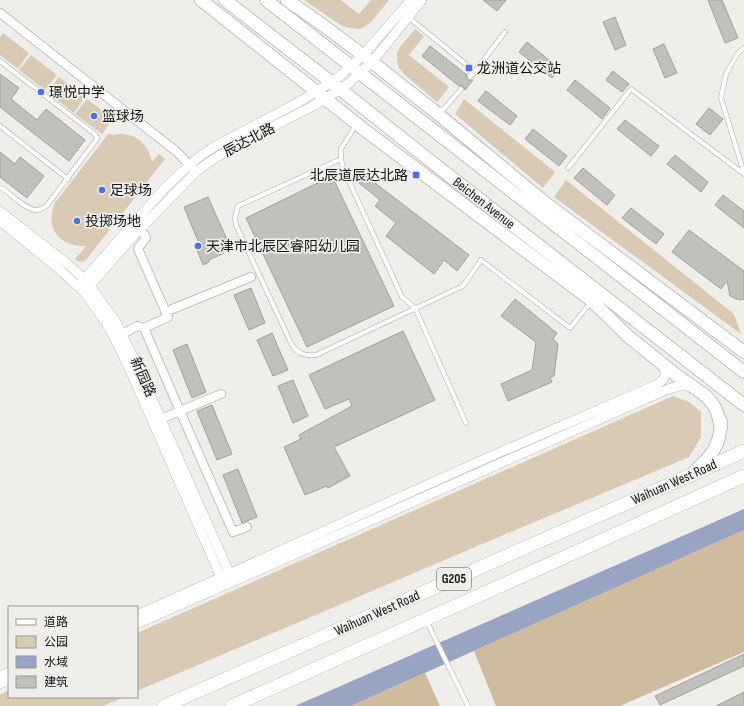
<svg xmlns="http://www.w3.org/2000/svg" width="744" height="706" viewBox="0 0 744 706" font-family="'Sofia Sans Condensed','Noto Sans SC',sans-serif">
  <rect width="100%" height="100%" fill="#f0eeeb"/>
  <path fill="#d8cab5" d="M304,0H341L359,14L371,0H389L372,21L366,26L360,29L350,28L342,26Z
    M415,29L424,36L409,55L449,87L437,102L404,74L399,68L397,61V53L400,47Z
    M3,33L29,53L18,69L0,55V37Z
    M31,55L57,75L45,90L19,70Z
    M59,77L85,97L74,113L47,92Z
    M87,99L113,119L102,134L75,114Z
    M464,99L555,172L543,188L455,114Z
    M108,134C114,136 119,133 124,134C140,136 149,147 152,161L159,154L165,159L86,260C81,262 79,263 75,259L86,246C60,247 44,228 55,203Z
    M566,180L734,314L741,334L554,197Z
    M673,396L689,402L701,412V437L689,457L461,553L137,691V633Z
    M9,690V697H124L103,706H0V695Z"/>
  <path fill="#cfbb9d" d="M744,530V652L620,706H496L474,651Z
    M425,673L440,706H351Z"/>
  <path fill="#99a4c3" d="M744,509V530L351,706H295Z"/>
  <path fill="#c2c0bc" stroke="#a2a09d" d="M483,0H506L497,11Z
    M708,0H722L738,38L725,43Z
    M615,17L626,45L615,50L603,22Z
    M527,42L560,69L552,78L519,52Z
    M664,44L677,73L665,78L653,49Z
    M430,46L467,75V78L468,80H473L465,90L463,86H459L422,56Z
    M613,71L629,84L622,92L606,80Z
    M0,74L19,88L11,99L37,120L46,109L85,140L69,161L0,107Z
    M575,80L610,108L602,119L567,90Z
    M486,91L517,116L510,125L478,101Z
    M709,108L723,119L710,135L696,124Z
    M625,120L659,146L651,156L617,129Z
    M533,129L567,156L559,166L525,139Z
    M0,152L15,164L20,157L44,176L27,198L0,177Z
    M675,155L708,182L701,192L667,164Z
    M583,168L615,195L607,205L574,178Z
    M358,170L469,255L457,271L444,260L434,274L386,236L396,223L375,206L380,200L353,178Z
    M332,176L394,306L307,347L246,218Z
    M723,195L744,211V228L715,205Z
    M208,197L228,242L220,245L224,253L209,260V262L203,265L197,250L201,248L184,207Z
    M631,208L664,234L656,244L622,218Z
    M689,230L744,271V299L741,300L736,299L730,296L727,281L721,289L672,252Z
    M251,288L265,323L249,330L234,295Z
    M515,299L557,333L553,339L558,344L554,376L550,377L552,382L508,401L501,384L532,370L536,342L501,316Z
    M403,331L435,400L334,447L350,476L328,488L327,486L305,495L284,447L301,439L299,435L352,406L349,399L325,409L309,375Z
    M272,333L288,370L273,376L257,340Z
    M187,344L206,392L192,398L173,350Z
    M293,380L308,416L293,423L278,386Z
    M212,405L232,454L217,460L197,411Z
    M238,469L257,517L242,523L223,475Z
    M744,654V666L660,705L655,696Z
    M744,692V706H716Z"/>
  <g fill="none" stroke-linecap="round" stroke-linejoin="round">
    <defs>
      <path id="service" d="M408,17L468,66L471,71L470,77
        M0,61L96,135L97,139L48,204C45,207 41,210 37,210C27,211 11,194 3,189L0,188
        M472,75L505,32
        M437,111L444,109L461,89
        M356,125L341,149V159L343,168L402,297L415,308L466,423
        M0,126L68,179
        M341,159L238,206L235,218L236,225L291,343C297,354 304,356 316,355L463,286L481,260L570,328L591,302
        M568,168L631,89L744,174
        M744,173L721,98L726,74L738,53L744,48
        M426,620L468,706"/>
      <path id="minor" d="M0,13L177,152L193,169
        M135,227L145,235L146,238L139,247L138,249L168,317L144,328L180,411L156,421
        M165,312L251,277
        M123,334L137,326L144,328
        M221,394L180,411L233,532L247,527"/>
      <path id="tertiary" d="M0,211L69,265L84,279L90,286L116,322L137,365L232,579
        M0,221L59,269L84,292L105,321L114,337L130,370L223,582
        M78,286L164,189L189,165L203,154L217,145L299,102L325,86L341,75L363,55L411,0
        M84,292L139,230L196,172L209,162L235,146L311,107L325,99L349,83L372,62L422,0
        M137,615L489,457L656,385C666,379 667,375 663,364
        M137,624L666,390C674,387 682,384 691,387
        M0,676L9,672
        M0,684L9,680"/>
      <path id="primary" d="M201,0L362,128L592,301L629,337L676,375L706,396L714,406L717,412L721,427
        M225,0L340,89L428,159L744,405
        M266,0L744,372
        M287,0L320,23L363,55L433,110L543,201L744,352
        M693,473C712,455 720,447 721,421"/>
      <path id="trunk" d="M164,706L691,475L744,451
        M232,706C402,629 574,554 744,476"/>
    </defs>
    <use href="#service" stroke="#c2c0bd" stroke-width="5.5"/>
    <use href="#minor" stroke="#c2c0bd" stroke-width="10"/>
    <use href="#tertiary" stroke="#c2c0bd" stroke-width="10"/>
    <use href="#primary" stroke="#c2c0bd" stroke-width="14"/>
    <use href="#trunk" stroke="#c2c0bd" stroke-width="14"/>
    <use href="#service" stroke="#fff" stroke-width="4"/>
    <use href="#minor" stroke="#fff" stroke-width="8"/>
    <use href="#tertiary" stroke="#fff" stroke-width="9"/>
    <use href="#primary" stroke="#fff" stroke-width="12"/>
    <use href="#trunk" stroke="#fff" stroke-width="13"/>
  </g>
  <g fill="#526ee3" stroke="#f0eeeb" stroke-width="1.5">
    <rect x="465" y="64" width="8" height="8" rx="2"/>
    <circle cx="41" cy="92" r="4"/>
    <circle cx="94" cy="116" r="4"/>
    <rect x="412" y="171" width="8" height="8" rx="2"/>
    <circle cx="102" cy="190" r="4"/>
    <circle cx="77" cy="221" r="4"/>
    <circle cx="198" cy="246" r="4"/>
  </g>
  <g text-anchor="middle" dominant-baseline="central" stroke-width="3.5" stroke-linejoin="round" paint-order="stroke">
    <rect fill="#f0eeeb" stroke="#575554" stroke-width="1" x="437" y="568" width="34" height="22" rx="3"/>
    <g font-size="13" font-weight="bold" fill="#151413">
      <text x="454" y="579">G205</text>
    </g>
    <g font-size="14" fill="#151413" stroke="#f0eeeb" text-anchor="start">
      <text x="477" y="68">龙洲道公交站</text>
      <text x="49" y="92">璟悦中学</text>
      <text x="102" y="116">篮球场</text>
      <text x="408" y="175" text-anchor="end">北辰道辰达北路</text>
      <text x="110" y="190">足球场</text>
      <text x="85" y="221">投掷场地</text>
      <text x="206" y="246">天津市北辰区睿阳幼儿园</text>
    </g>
    <g font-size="14" fill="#151413" stroke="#f0eeeb">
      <text transform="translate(249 140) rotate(-28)">辰达北路</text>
      <text transform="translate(484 203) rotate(38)">Beichen Avenue</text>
      <text transform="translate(143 377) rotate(66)">新园路</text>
      <text transform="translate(674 482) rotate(-24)">Waihuan West Road</text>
      <text transform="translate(377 613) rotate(-24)">Waihuan West Road</text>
    </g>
  </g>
  <rect x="8" y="606" width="130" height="92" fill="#f0eeeb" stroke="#989795"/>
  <rect x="16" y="619" width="20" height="6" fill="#ffffff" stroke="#989795"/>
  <text x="44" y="626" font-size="12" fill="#151413">道路</text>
  <rect x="16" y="636" width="20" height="12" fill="#d8cab5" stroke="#989795"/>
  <text x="44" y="646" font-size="12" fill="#151413">公园</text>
  <rect x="16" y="656" width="20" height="12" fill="#99a4c3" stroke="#989795"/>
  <text x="44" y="666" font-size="12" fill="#151413">水域</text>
  <rect x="16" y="676" width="20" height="12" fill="#c2c0bc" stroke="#989795"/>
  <text x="44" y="686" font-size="12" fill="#151413">建筑</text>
</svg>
